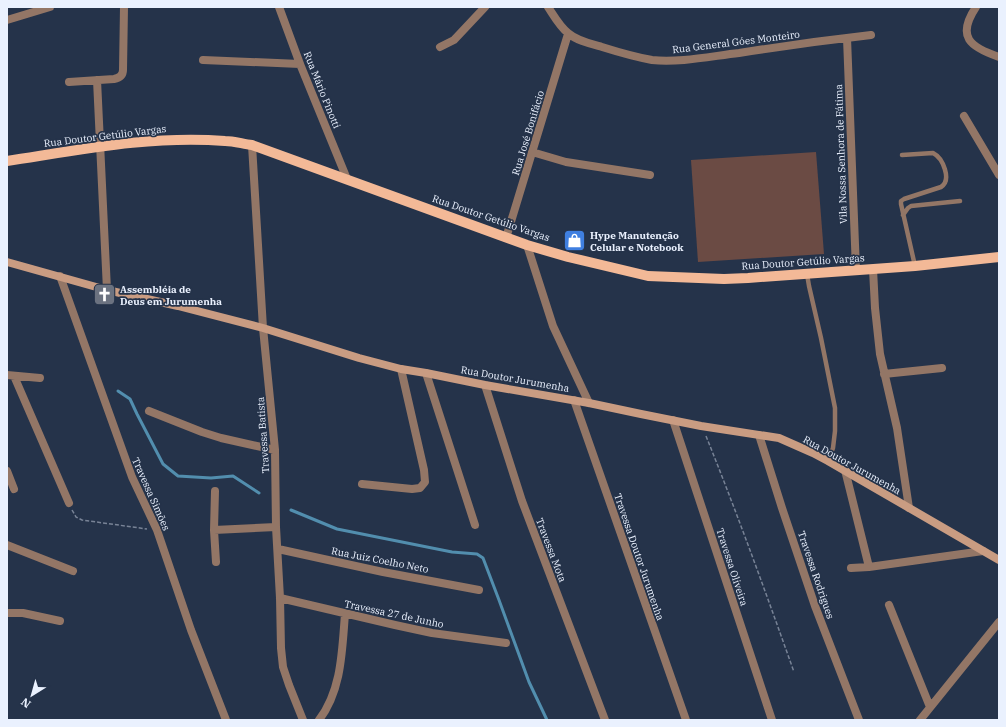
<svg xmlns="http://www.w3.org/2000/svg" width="1006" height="727" viewBox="0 0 1006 727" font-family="'IBM Plex Serif',serif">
  <rect width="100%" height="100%" fill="#25334a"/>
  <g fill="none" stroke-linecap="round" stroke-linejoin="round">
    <path stroke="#528eae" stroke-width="3" d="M118,391L130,399L137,414L163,464L178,476L211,478L233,476L259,493
      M291,510L337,529L452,552L477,554L483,558L499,600L529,682L547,720"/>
  </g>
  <path fill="#6b4b44" d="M816,152L824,254L698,262L691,160Z"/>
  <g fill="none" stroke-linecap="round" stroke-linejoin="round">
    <path stroke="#788396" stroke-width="1.5" stroke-dasharray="4 2" stroke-linecap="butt" d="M706,436C737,513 766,593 794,672
      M72,510L76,517L82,520L147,529"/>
    <path stroke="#937666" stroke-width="4.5" d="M902,155L933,153C943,158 952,180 941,187L904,199L901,201V204L915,266
      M903,215L908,208L911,206L960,201
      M807,274L809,286L821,338L835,408V431L833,448L828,461"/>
    <path stroke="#937666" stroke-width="8" d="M279,7L300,64L347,179
      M548,7C554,16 560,27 568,33C577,41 591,44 602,47C618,52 635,57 652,60C679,63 712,56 739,53C783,46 827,40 871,35
      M976,7C956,37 970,47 999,57
      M7,20L50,7
      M847,38L856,270
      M440,47L454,40L485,7
      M203,60L300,64
      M97,80L107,290
      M69,82L114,79C119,78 123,76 123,70L124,7
      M964,116L999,175
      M252,145L263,328L275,450L276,527L280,598L281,648L283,667L289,685L303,720
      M532,152L566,162L650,175
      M506,238L568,34
      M527,245L553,326L589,403
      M873,269L875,308L880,354L897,428L909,508
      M60,276L132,477L157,530L191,630L226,720
      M426,373L475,525
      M884,374L942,368
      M7,375L40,378
      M14,376L69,503
      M485,385L522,501L605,720
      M574,400L686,720
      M149,411L202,432L221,438L275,450
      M673,420L772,720
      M759,435L782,508L815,606L859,720
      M845,470L869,567
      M7,471L14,489
      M362,484L412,489L420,488L425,482L424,470L401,369
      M215,491L214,530L216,562
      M214,530L276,527
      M7,545L73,571
      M278,549L383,572L479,590
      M851,568L869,567L983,551
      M280,598L395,625L432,633L506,643
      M889,605L930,707
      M7,613H23L60,621
      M319,720C342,690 342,650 345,614
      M920,720L999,622"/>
    <path stroke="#c99c82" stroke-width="8" d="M7,262L107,290L178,306L263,328L359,358L401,369L426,373L485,385L589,403L641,414L701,426L779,438L813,453L828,461L999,560"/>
    <path stroke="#f3b997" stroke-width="10" d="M7,161C79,150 152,135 225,141C234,141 243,144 252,145L527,245L568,257L648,276L724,279L748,278L915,266L999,257"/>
  </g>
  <defs>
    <symbol id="shop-square" viewBox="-11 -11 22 22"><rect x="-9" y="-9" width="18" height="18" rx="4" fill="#3f7fe0" stroke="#25334a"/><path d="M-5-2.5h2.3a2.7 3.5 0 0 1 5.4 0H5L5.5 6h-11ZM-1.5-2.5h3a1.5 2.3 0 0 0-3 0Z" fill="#fff"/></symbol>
    <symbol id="church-square" viewBox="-11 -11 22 22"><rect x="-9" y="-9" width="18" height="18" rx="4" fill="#6b7280" stroke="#25334a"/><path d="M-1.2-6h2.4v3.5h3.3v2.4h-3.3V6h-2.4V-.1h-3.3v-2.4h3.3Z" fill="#fff"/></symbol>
  </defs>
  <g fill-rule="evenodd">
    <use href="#shop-square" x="562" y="228" width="25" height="25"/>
    <use href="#church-square" x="92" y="282" width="25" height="25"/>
  </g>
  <g text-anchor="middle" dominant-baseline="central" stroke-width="3.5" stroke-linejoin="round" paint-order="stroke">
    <g font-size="10" fill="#eaf1fe" stroke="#25334a">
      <text transform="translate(736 42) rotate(-7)">Rua General Góes Monteiro</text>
      <text transform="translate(322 90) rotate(68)">Rua Mário Pinotti</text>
      <text transform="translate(528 133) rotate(-73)">Rua José Bonifácio</text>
      <text transform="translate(105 136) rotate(-7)">Rua Doutor Getúlio Vargas</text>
      <text transform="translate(841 154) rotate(-92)">Vila Nossa Senhora de Fátima</text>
      <text transform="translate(491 218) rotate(19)">Rua Doutor Getúlio Vargas</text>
      <text transform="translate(803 262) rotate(-4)">Rua Doutor Getúlio Vargas</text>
      <text transform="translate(515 379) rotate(10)">Rua Doutor Jurumenha</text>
      <text transform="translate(263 435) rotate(-94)">Travessa Batista</text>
      <text transform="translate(852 465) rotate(29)">Rua Doutor Jurumenha</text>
      <text transform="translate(151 494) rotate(66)">Travessa Simões</text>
      <text transform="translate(551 550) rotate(69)">Travessa Mota</text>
      <text transform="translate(639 557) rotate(71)">Travessa Doutor Jurumenha</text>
      <text transform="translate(380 560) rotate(11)">Rua Juiz Coelho Neto</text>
      <text transform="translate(732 567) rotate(72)">Travessa Oliveira</text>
      <text transform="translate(816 575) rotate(71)">Travessa Rodrigues</text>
      <text transform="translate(394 614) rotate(12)">Travessa 27 de Junho</text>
    </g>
    <g font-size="10" font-weight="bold" fill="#eaf1fe" stroke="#25334a" text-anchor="start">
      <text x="590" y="235">Hype Manutenção<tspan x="590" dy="12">Celular e Notebook</tspan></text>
      <text x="120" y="289">Assembléia de<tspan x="120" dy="12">Deus em Jurumenha</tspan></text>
    </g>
  </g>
  <rect width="1006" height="727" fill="none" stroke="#eaf1fe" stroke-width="16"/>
  <g transform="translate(32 695) rotate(217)" stroke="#25334a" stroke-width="3" paint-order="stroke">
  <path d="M0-3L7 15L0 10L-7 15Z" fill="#eaf1fe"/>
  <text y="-6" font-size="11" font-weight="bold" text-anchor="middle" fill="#eaf1fe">N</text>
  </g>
</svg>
